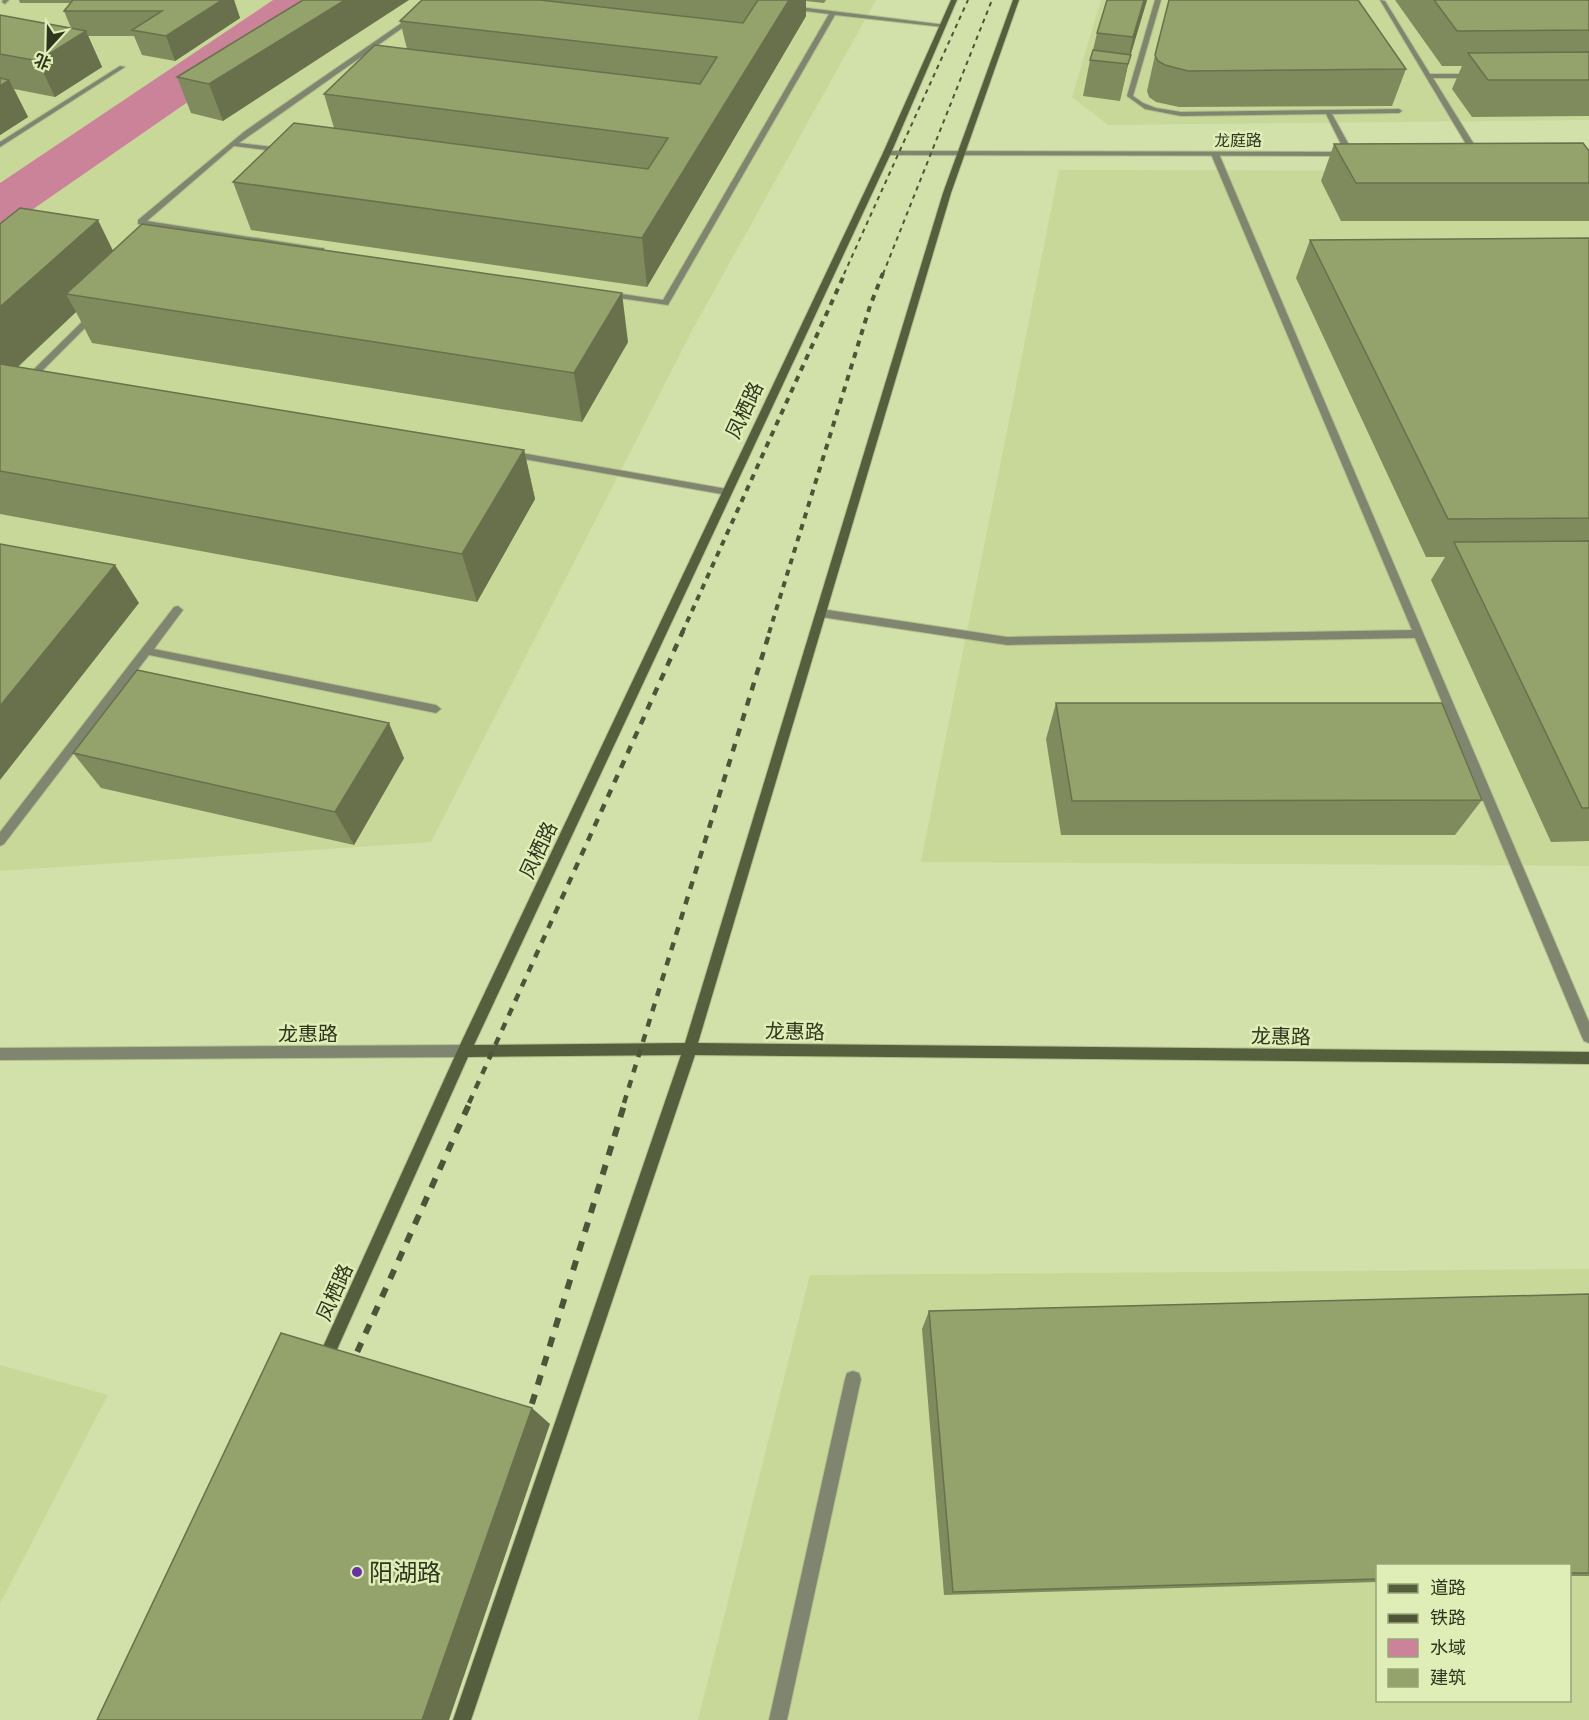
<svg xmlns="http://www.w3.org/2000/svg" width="1589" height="1720" viewBox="0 0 1589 1720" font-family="Quicksand,'Noto Sans SC',sans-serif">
  <rect width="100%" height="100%" fill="#d2e1a9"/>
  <path fill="#c7d898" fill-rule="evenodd" d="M0,0H273L0,183Z
    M333,0H876L694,327L431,842L0,871V232Z
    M1101,0H1589V120L1108,125L1072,97Z
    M1059,170L1589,171V866L921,862Z
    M1589,1269V1720H698L810,1275ZM1378,1566H1570V1700H1378Z
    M0,1365L108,1395L0,1604Z"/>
  <path fill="#ca8399" d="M273,0H335L0,232V183Z"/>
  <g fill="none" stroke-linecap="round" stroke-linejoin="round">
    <defs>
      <path id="lane" d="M3,0H9L5,4L2,2Z
        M435,0H442L239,143L281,148H284V152L234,146L147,221L321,248H324V252L138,224V220L245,131Z
        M1155,0H1161L1133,96L1143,103L1156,108L1181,112L1399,109L1402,111L1399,113L1332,114L1354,154L1350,156L1346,154L1326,114L1181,116L1145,109L1127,96Z
        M1380,0L1385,1L1430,74H1472L1475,76L1472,78H1433L1480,154L1479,156L1472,154Z
        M791,6L946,25L943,27L835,15L668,305L605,296V292H608L663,300L829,14L789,9Z
        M120,66L125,67L0,147V142Z
        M1212,152L1219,154L1589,1022V1043L1584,1041L1582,1037L1415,638L1007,645L821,617L816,613L821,609L1007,637L1412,630L1211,154Z
        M91,313L98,315L30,383H24V379Z
        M510,451L727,489L732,492L727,495L507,456L505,454Z
        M178,606L183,610L154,649L436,705L441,709L436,713L149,655L4,844L0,846V832L174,607Z
        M853,1371L859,1373L861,1379L787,1720H769L845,1379L847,1373Z"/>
      <path id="street" d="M884,151L1345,152L1349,154L1345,156L887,155L883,153Z
        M464,1045L469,1047L471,1051L469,1055L464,1057L0,1060V1048Z"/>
      <path id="secondary" d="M951,0H957L891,153L474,1045L685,1043L943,193L1013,0H1019L951,193L698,1043L1589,1052V1064L695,1055L471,1720H453L681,1055L468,1057L330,1365L325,1368L320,1365L317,1360L459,1047L883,153Z"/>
    </defs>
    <use href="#lane" stroke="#b2bf8d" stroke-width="2"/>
    <use href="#street" stroke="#b2bf8d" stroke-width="2"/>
    <use href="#secondary" stroke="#b2bf8d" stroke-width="2"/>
    <use href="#lane" fill="#7f856f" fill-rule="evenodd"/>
    <use href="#street" fill="#7f856f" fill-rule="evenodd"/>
    <use href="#secondary" fill="#555e3d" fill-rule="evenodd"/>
    <path stroke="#4d5438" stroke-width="2" stroke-dasharray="4.5 4.5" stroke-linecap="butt" d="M844,274L968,0
      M883,274L992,0"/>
    <path stroke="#4d5438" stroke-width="4" stroke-dasharray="6 6" stroke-linecap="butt" d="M682,633L845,273
      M769,633L870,306L883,273"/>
    <path stroke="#4d5438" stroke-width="4.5" stroke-dasharray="8 8" stroke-linecap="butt" d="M469,1103L683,631
      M624,1103L770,631"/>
    <path stroke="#4d5438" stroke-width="6" stroke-dasharray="10 10" stroke-linecap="butt" d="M349,1370L470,1102
      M526,1423L625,1102"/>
  </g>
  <path fill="#7f8b5d" d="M19,0H234L240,18L175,61L142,55L134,36H88L102,67L55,97L14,89L28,117L0,135V15L71,28L64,11L71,3H20Z
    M303,0L223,121L191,113L177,77Z
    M422,0H826L824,3L806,1V16L647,287L251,230L233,182L334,128L324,94L407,49L400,21Z
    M1107,0H1147L1129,60L1120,101L1083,96L1090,60L1093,50L1097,33Z
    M1395,0H1589V116L1472,117L1452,89L1462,66H1442Z
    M1155,55L1406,69L1392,106L1179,107L1156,102L1149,97L1147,91Z
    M1334,144L1589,151V221H1341L1321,181Z
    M0,224L113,250L628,342L582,422L92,343L76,312L18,367L524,450L535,499L477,602L0,514Z
    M1589,238V841L1551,842L1431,580L1445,557H1426L1296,278L1310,240Z
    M1056,703L1482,800L1455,835H1061L1046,739Z
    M73,753L404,758L354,845L101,788Z
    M1589,1294V1576H1569V1566H1377V1582L944,1595L922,1329L929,1311Z"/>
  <path fill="#68714c" d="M222,0H234L240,18L175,61L166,36Z
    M345,0H409L223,121L209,84Z
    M789,0H806V16L647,287L642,238Z
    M1144,0H1147L1129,60L1120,101L1133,37Z
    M86,31L102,67L55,97L38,61Z
    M9,80L28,117L0,135V86Z
    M98,220L122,269L66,294L76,312L0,383V307Z
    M622,293L628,342L582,422L574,373Z
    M524,450L535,499L477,602L462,554Z
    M115,565L139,603L0,780V706Z
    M389,723L404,758L354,845L335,812Z
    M532,1408L550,1424L449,1720H422Z"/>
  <path fill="#94a26c" stroke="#68714c" stroke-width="1.5" d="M73,0H222L166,36L132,30L162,11H64Z
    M303,0H345L209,84L177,77Z
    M422,0H540L743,23L758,0H789L642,238L233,182L294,123L648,169L668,138L324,94L375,45L700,84L717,57L400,21Z
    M1107,0H1144L1133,37L1097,33Z
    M1169,0H1358L1406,69L1188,71L1165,65L1158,61L1155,55Z
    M1434,0H1589V30L1457,31Z
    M0,15L86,31L38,61L0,54Z
    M1093,50L1131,55L1128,64L1090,60Z
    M1589,52V80H1488L1468,53Z
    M0,78L9,80L0,86Z
    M1583,143L1589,151V183H1356L1334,144Z
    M20,208L98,220L0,307V224Z
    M142,224L622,293L574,373L66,294Z
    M1589,238V518L1448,519L1310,240Z
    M0,364L524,450L462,554L0,471Z
    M1589,541V808H1582L1454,542Z
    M0,544L115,565L0,706Z
    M137,670L389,723L335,812L73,753Z
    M1056,703H1442L1482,800L1072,801Z
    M1589,1294V1573H1569V1566H1377V1579L953,1592L929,1311Z
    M281,1333L532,1408L422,1720H97Z"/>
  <circle fill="#6731a8" stroke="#dfeeb6" stroke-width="2" cx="357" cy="1572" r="6"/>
  <g text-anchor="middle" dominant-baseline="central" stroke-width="5" stroke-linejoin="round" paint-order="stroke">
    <g font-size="16" fill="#30351f" stroke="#dfeeb6">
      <text x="1238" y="140">龙庭路</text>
    </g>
    <g font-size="20" fill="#30351f" stroke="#dfeeb6">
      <text transform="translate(744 410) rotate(-65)">凤栖路</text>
      <text transform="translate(538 850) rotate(-65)">凤栖路</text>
      <text transform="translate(795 1031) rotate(1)">龙惠路</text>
      <text x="308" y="1033">龙惠路</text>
      <text transform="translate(1281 1036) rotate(1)">龙惠路</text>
      <text transform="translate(334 1292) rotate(-66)">凤栖路</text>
    </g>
    <g font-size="24" fill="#30351f" stroke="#dfeeb6" text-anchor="start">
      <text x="369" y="1572">阳湖路</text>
    </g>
  </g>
  <rect x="1376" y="1564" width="195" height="138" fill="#dfeeb6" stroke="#99a47a" stroke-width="1.5"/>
  <rect x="1388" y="1584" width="30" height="9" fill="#555e3d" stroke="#99a47a" stroke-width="1.5"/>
  <text x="1430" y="1594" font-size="18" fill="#30351f">道路</text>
  <rect x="1388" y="1614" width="30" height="9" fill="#4d5438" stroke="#99a47a" stroke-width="1.5"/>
  <text x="1430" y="1624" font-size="18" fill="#30351f">铁路</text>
  <rect x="1388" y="1639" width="30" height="18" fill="#ca8399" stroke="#99a47a" stroke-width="1.5"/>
  <text x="1430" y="1654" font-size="18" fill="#30351f">水域</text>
  <rect x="1388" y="1669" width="30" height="18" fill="#94a26c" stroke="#99a47a" stroke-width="1.5"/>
  <text x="1430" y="1684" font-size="18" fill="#30351f">建筑</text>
  <g transform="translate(48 48) rotate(202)" stroke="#dfeeb6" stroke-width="4.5" paint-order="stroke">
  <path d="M0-4.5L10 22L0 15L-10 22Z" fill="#30351f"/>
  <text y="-9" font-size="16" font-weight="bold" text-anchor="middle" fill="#30351f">北</text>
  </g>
</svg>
